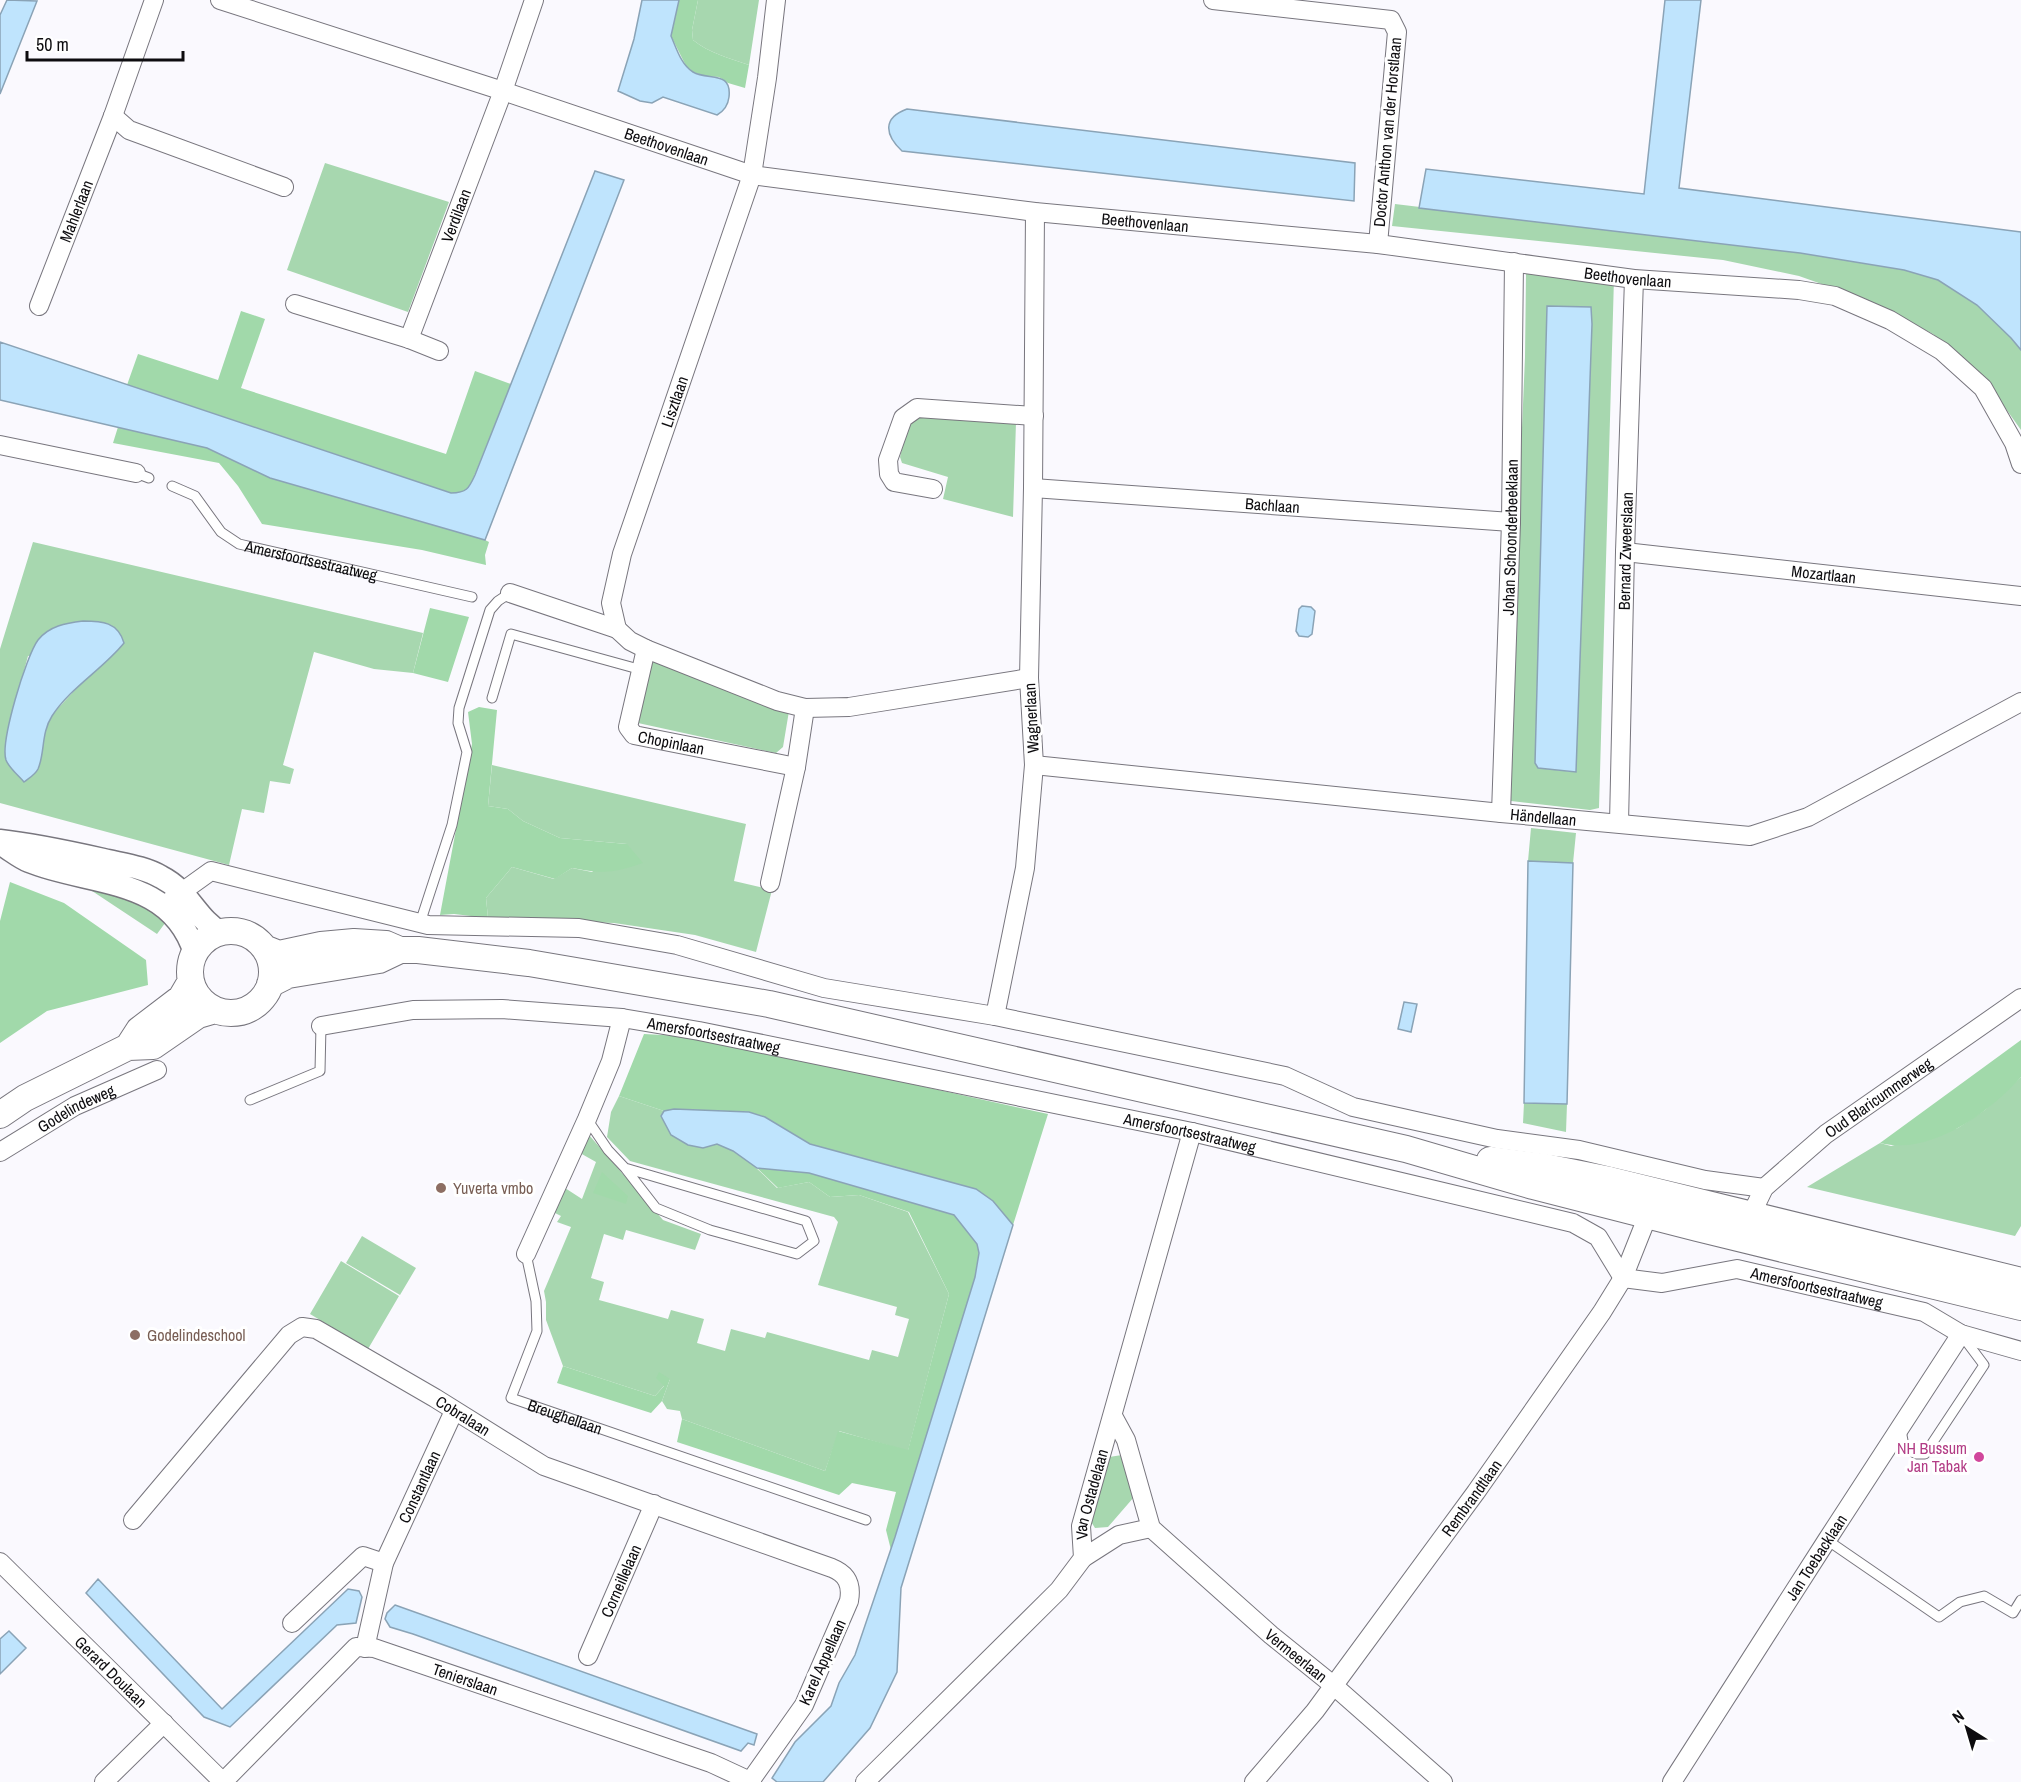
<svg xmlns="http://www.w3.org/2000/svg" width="2021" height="1782" viewBox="0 0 2021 1782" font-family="'Archivo Narrow',sans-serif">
  <rect width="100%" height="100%" fill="#faf9fe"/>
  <path fill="#a7d7af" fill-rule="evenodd" d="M698,0H759L749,65C729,58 709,53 693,40L692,30Z
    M325,163L449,202L408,312L287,270Z
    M1395,204L1800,253L1904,270L1938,280L1977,305L2012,338L2021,350V430L1991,388L1967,363L1933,334L1864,299L1799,276L1723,260L1392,226Z
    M1533,268L1614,278L1599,808L1590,810L1511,801L1519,499L1525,357L1526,274ZM1547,306L1590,307L1592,324L1575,772L1538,768Z
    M920,416L1016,422L1013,517L943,499L948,477L902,463L900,457L908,424Z
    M33,542L423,633L413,673L374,669L314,652L283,765L294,769L290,784L270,781L264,813L242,809L229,865L0,803V649ZM124,643L73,692L51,716L43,739L38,769L24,781L6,760V738L28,656Z
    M653,659L789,711L783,747L776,753L638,723Z
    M492,765L746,824L734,881L772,890L756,952L695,935L614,923L488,918L486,898L512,867L554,879L572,868L592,872L627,844L560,838L523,821L508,809L488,806Z
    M1531,828L1576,833L1573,863L1528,861Z
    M83,885L147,902L168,919L157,934Z
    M2021,1077V1226L2015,1236L1807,1187L1880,1143L1891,1146L1958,1128L1985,1110Z
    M619,1096L664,1111L661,1116L703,1148C707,1147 713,1144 717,1144C737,1147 763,1174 777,1188L809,1182L830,1197L859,1195L908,1212L949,1294L908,1451L839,1431L825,1471L682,1419L680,1411L667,1409L662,1401L670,1379L655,1396L563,1366L546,1320V1302L544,1291L571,1227L557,1222L561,1216L551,1211L565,1188L582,1199L596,1162L580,1153L589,1135L663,1220L701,1234L695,1250L626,1230L623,1240L604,1234L591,1278L604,1282L599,1300L668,1319L671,1310L704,1319L697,1343L725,1351L731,1329L765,1338L767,1332L869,1360L872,1350L898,1357L909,1319L895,1315L897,1307L818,1285L838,1222L834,1217L630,1161L607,1137L611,1112Z
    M1524,1103L1567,1104L1566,1132L1523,1123Z
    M362,1236L416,1268L400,1295L346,1263Z
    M341,1261L399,1296L368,1349L310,1314Z
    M1122,1455L1134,1497L1108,1527L1095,1528L1090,1520L1109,1457Z"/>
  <path fill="#a1d9aa" d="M679,0H698L692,30L693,40C709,53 729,58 749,65L745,88L728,83L719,77L705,76L693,72L686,66L671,36Z
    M241,311L265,319L241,388L446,454L475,371L511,384L469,489L463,493H451L127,385L138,354L218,380Z
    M118,427L207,448L270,478L485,540L489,542L485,555L486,565L422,550L262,524L238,486L219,463L113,443Z
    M430,608L469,617L448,682L413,673Z
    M479,707L497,710L488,806L508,809L523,821L560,838L627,844L643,863C615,873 602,874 572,868L555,879L512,867L486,898L488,918L454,914L440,915L472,744L468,712Z
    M10,882L64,903L146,960L148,985L47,1011L0,1043V921Z
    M644,1034L698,1037L1048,1114L1013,1225L993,1201L976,1189L810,1144L765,1117L749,1112L674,1109L664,1111L619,1096Z
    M2021,1040V1077C1989,1113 1930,1156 1880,1143Z
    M757,1168L809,1173L954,1215L977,1244L979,1253L975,1277L891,1550L886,1530L896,1492L852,1483L839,1495L677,1442L682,1419L825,1471L838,1431L908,1450L949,1294L909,1212L859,1195L830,1197L809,1182L778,1188Z
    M602,1172L628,1196L626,1204L593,1193Z
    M563,1366L655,1396L664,1386L656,1378L659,1372L670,1379L662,1401L651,1413L557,1383Z"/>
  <path fill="#bfe4fd" stroke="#8aa3b6" stroke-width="1.5" d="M7,0L37,1L0,94V15Z
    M642,0H679L671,36C676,47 681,65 693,72C708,81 732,70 729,97C728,106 724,111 717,115L663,97L652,103L640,101L618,91L634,39Z
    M1665,0H1701L1679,188L2021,232V350L2011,338L1977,305L1938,280L1904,270L1800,253L1419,208L1426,169L1644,194Z
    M907,109L1355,163L1354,201L902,151C885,135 882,118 907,109Z
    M595,171L624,180L485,540L270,478L207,448L0,400V342L451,493C467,493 469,488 475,475Z
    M1547,306L1591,307L1592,324L1576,772L1538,768L1535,763Z
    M1302,606L1311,607L1315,611L1312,634L1308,637L1299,636L1296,631L1299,609Z
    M83,621C102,621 118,622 124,643C103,669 71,687 52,716C41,733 45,753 38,769C35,775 29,778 24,782C19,776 9,768 6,760C0,742 26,656 38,640C49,626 66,623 83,621Z
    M1528,861L1573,863L1567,1104L1524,1103Z
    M1404,1002L1417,1004L1411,1032L1398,1029Z
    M674,1109L749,1112L765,1117L810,1144L976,1189L993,1201L1013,1225L901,1588L897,1672L870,1728L823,1782H777L772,1778L795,1742L831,1706L839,1683L855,1655L895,1537L975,1277L979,1253L977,1244L954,1215L809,1173L757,1168L733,1151L717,1144L703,1148L688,1145L671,1135L661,1116L664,1111Z
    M98,1579L222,1709L348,1589L359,1591L362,1597L356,1623L337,1625L230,1727L204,1717L86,1593Z
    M395,1605L757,1734L754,1745L748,1743L741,1751L413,1634L390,1627L385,1619L387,1613Z
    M9,1631L26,1648L0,1674V1639Z"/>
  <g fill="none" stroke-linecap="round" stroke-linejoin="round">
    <defs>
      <g id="service">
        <path d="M136,473L149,478"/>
        <path id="s1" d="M172,486L195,496L221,532L239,544L472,597"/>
        <path d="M492,698L511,634L642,670"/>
        <path d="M420,923L452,825L467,752L458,723L459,708L490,610L498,601L510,593"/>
        <path d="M250,1100L320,1071L321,1026"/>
        <path d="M587,1119L608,1150L625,1168L656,1208L710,1230L797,1254L814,1241L806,1221L625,1168"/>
        <path id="s2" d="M526,1254L536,1301L537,1331L511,1398L866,1520"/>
        <path d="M1901,1430L1904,1446L1916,1454H1925L1984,1365L1963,1337"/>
        <path d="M1827,1540L1939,1617L1960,1602L1984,1596L2013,1613L2021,1600"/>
      </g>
      <g id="minor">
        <path id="s3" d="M220,0L503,91L752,175L1035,212L1378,244L1634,279L1799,290L1835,296L1890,320L1942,351L1983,388L2014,443L2021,464"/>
        <path d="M1213,0L1391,20L1397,32L1378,244"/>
        <path d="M113,116L129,130L284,187"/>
        <path d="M295,304L409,339L439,351"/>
        <path id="s4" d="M39,306L113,116L154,0"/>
        <path id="s5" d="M409,339L503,91L534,0"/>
        <path d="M0,445L136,473"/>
        <path id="s6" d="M1033,488L1511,522"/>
        <path d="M933,489L894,482L889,474L888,460L903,418L917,408L1034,416"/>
        <path id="s7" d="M1625,552L2021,596"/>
        <path d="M510,593L617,629L630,641L646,649L777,701L805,708L849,707L1029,678"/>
        <path id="s8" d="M617,629L611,603L622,554L752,175L767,78L776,0"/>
        <path id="s9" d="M646,649L628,727L634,735L796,767"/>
        <path id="s10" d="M1034,765L1501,813L1750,836L1808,817L2021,702"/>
        <path id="s11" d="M1501,813L1511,522L1514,262"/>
        <path id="s12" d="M1619,823L1625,552L1634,279"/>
        <path d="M770,883L796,767L805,708"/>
        <path d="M172,899L211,871L428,925L579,928L677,945L824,988L995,1016L1285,1076L1353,1107L1497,1139L1579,1150L1705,1180L1764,1188"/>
        <path d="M995,1016L1025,868L1034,765L1029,678L1033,488L1035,212"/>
        <path id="s13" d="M321,1026L413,1010L502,1009L622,1018L699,1031L1192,1132L1573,1223L1598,1237L1623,1278L1662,1283L1737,1269L1924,1312L1961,1334L2021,1351"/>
        <path id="s14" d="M0,1152L75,1106L157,1070"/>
        <path id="s15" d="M1751,1215L1764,1188L1826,1134L2021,998"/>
        <path d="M526,1254L587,1119L611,1061L622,1018"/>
        <path id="s16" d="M1113,1416L1126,1440L1151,1528L1271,1635L1333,1685L1443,1782"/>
        <path id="s17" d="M133,1520L289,1335L302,1327L316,1329L435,1398L544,1466L832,1568C847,1574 852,1585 849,1601L804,1705L751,1780"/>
        <path d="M1083,1558L1119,1535L1151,1528"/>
        <path id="s18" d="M0,1562L223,1782"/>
        <path d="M292,1623L363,1556L384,1563"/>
        <path id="s19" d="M365,1648L384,1563L454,1411"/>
        <path id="s20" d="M588,1656L654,1504"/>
        <path d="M104,1782L164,1723"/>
        <path id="s21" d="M223,1782L356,1647L374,1648L711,1763L752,1782"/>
        <path id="s22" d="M865,1782L1059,1590L1083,1558L1081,1526L1192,1132"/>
        <path id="s23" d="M1254,1782L1315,1711L1476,1492L1602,1312L1623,1278L1648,1215"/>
        <path id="s24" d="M1672,1782L1827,1540L1961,1334"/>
      </g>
      <path id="tertiary" d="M0,841C37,845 72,853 108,861C126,865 146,868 161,877C189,891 196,919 221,933
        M1,844C10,849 19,857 29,861C91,886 171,876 195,953"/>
      <path id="secondary" d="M190 972a41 41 0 1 1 82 0a41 41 0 1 1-82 0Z
        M264,948L279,954L321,945L354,942L386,944L400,950H418L529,963L769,1004L1406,1149L1533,1186L1697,1228L2021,1307
        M270,984L288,975L379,960L400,950
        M128,1047L139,1030L181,998L191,981
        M0,1115L25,1098L128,1047L153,1046L198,1015L215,1010
        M1490,1160L1545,1167L1610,1180L2021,1281"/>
    </defs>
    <use href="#service" stroke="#78767e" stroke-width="11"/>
    <use href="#minor" stroke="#78767e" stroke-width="20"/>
    <use href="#tertiary" stroke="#78767e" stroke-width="25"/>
    <use href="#secondary" stroke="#78767e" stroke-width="28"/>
    <use href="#service" stroke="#fff" stroke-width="9"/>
    <use href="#minor" stroke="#fff" stroke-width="18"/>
    <use href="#tertiary" stroke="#fff" stroke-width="22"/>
    <use href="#secondary" stroke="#fff" stroke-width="26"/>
  </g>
  <g fill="#8d6e63" stroke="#fff" stroke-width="2">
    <circle cx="441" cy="1188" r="6"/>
    <circle cx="135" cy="1335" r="6"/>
  </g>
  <circle fill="#d1479c" stroke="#fff" stroke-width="2" cx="1979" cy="1457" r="6"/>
  <g text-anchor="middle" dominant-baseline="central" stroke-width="6" stroke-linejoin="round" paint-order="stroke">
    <g font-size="16" fill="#0d0c0f" stroke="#fff">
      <text transform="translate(1387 132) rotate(-85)">Doctor Anthon van der Horstlaan</text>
      <text stroke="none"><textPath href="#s3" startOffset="470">Beethovenlaan</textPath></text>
      <text stroke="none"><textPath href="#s4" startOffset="102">Mahlerlaan</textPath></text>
      <text stroke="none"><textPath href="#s5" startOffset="132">Verdilaan</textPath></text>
      <text stroke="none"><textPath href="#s3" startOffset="956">Beethovenlaan</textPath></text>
      <text stroke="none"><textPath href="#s3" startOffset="1442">Beethovenlaan</textPath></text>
      <text stroke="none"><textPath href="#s8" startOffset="238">Lisztlaan</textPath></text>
      <text stroke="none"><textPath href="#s6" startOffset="240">Bachlaan</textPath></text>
      <text stroke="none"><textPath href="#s11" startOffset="276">Johan Schoonderbeeklaan</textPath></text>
      <text stroke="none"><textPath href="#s12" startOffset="272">Bernard Zweerslaan</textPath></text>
      <text stroke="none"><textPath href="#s1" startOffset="165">Amersfoortsestraatweg</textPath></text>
      <text stroke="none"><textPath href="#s7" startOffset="200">Mozartlaan</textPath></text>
      <text transform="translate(1031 718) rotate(-93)">Wagnerlaan</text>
      <text stroke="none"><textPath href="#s9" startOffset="128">Chopinlaan</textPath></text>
      <text stroke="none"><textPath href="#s10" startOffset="512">Händellaan</textPath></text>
      <text stroke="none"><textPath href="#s13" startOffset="396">Amersfoortsestraatweg</textPath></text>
      <text stroke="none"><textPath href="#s15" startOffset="176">Oud Blaricummerweg</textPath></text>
      <text stroke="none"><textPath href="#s14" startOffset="88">Godelindeweg</textPath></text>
      <text stroke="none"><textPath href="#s13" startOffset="882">Amersfoortsestraatweg</textPath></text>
      <text stroke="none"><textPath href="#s13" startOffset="1550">Amersfoortsestraatweg</textPath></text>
      <text stroke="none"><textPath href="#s17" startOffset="442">Cobralaan</textPath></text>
      <text stroke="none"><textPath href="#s2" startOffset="207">Breughellaan</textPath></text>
      <text stroke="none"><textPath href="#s19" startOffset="171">Constantlaan</textPath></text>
      <text stroke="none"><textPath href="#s22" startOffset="378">Van Ostadelaan</textPath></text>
      <text stroke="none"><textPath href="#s23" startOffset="358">Rembrandtlaan</textPath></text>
      <text stroke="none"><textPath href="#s24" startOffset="267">Jan Toebacklaan</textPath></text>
      <text stroke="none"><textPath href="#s20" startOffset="82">Corneillelaan</textPath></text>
      <text stroke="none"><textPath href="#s16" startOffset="312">Vermeerlaan</textPath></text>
      <text transform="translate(822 1662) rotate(-66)">Karel Appellaan</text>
      <text stroke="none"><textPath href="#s18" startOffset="156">Gerard Doulaan</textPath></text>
      <text stroke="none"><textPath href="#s21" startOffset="304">Tenierslaan</textPath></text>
    </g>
    <g font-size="16" fill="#785e54" stroke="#fff" text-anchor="start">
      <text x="453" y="1188">Yuverta vmbo</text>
      <text x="147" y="1335">Godelindeschool</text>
    </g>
    <g font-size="16" fill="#b23c85" stroke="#fff" text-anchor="end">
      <text x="1967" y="1448">NH Bussum<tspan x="1967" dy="18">Jan Tabak</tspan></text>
    </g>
  </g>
  <g transform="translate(1967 1728) rotate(323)" stroke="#ffffff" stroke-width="4.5" paint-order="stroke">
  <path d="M0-4.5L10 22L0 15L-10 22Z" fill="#0d0c0f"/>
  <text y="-9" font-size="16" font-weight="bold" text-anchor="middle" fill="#0d0c0f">N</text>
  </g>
  <path d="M27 51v9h156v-9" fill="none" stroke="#0d0c0f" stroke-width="3"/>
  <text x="36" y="51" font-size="18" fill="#0d0c0f" stroke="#ffffff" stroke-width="4.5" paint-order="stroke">50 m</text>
</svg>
